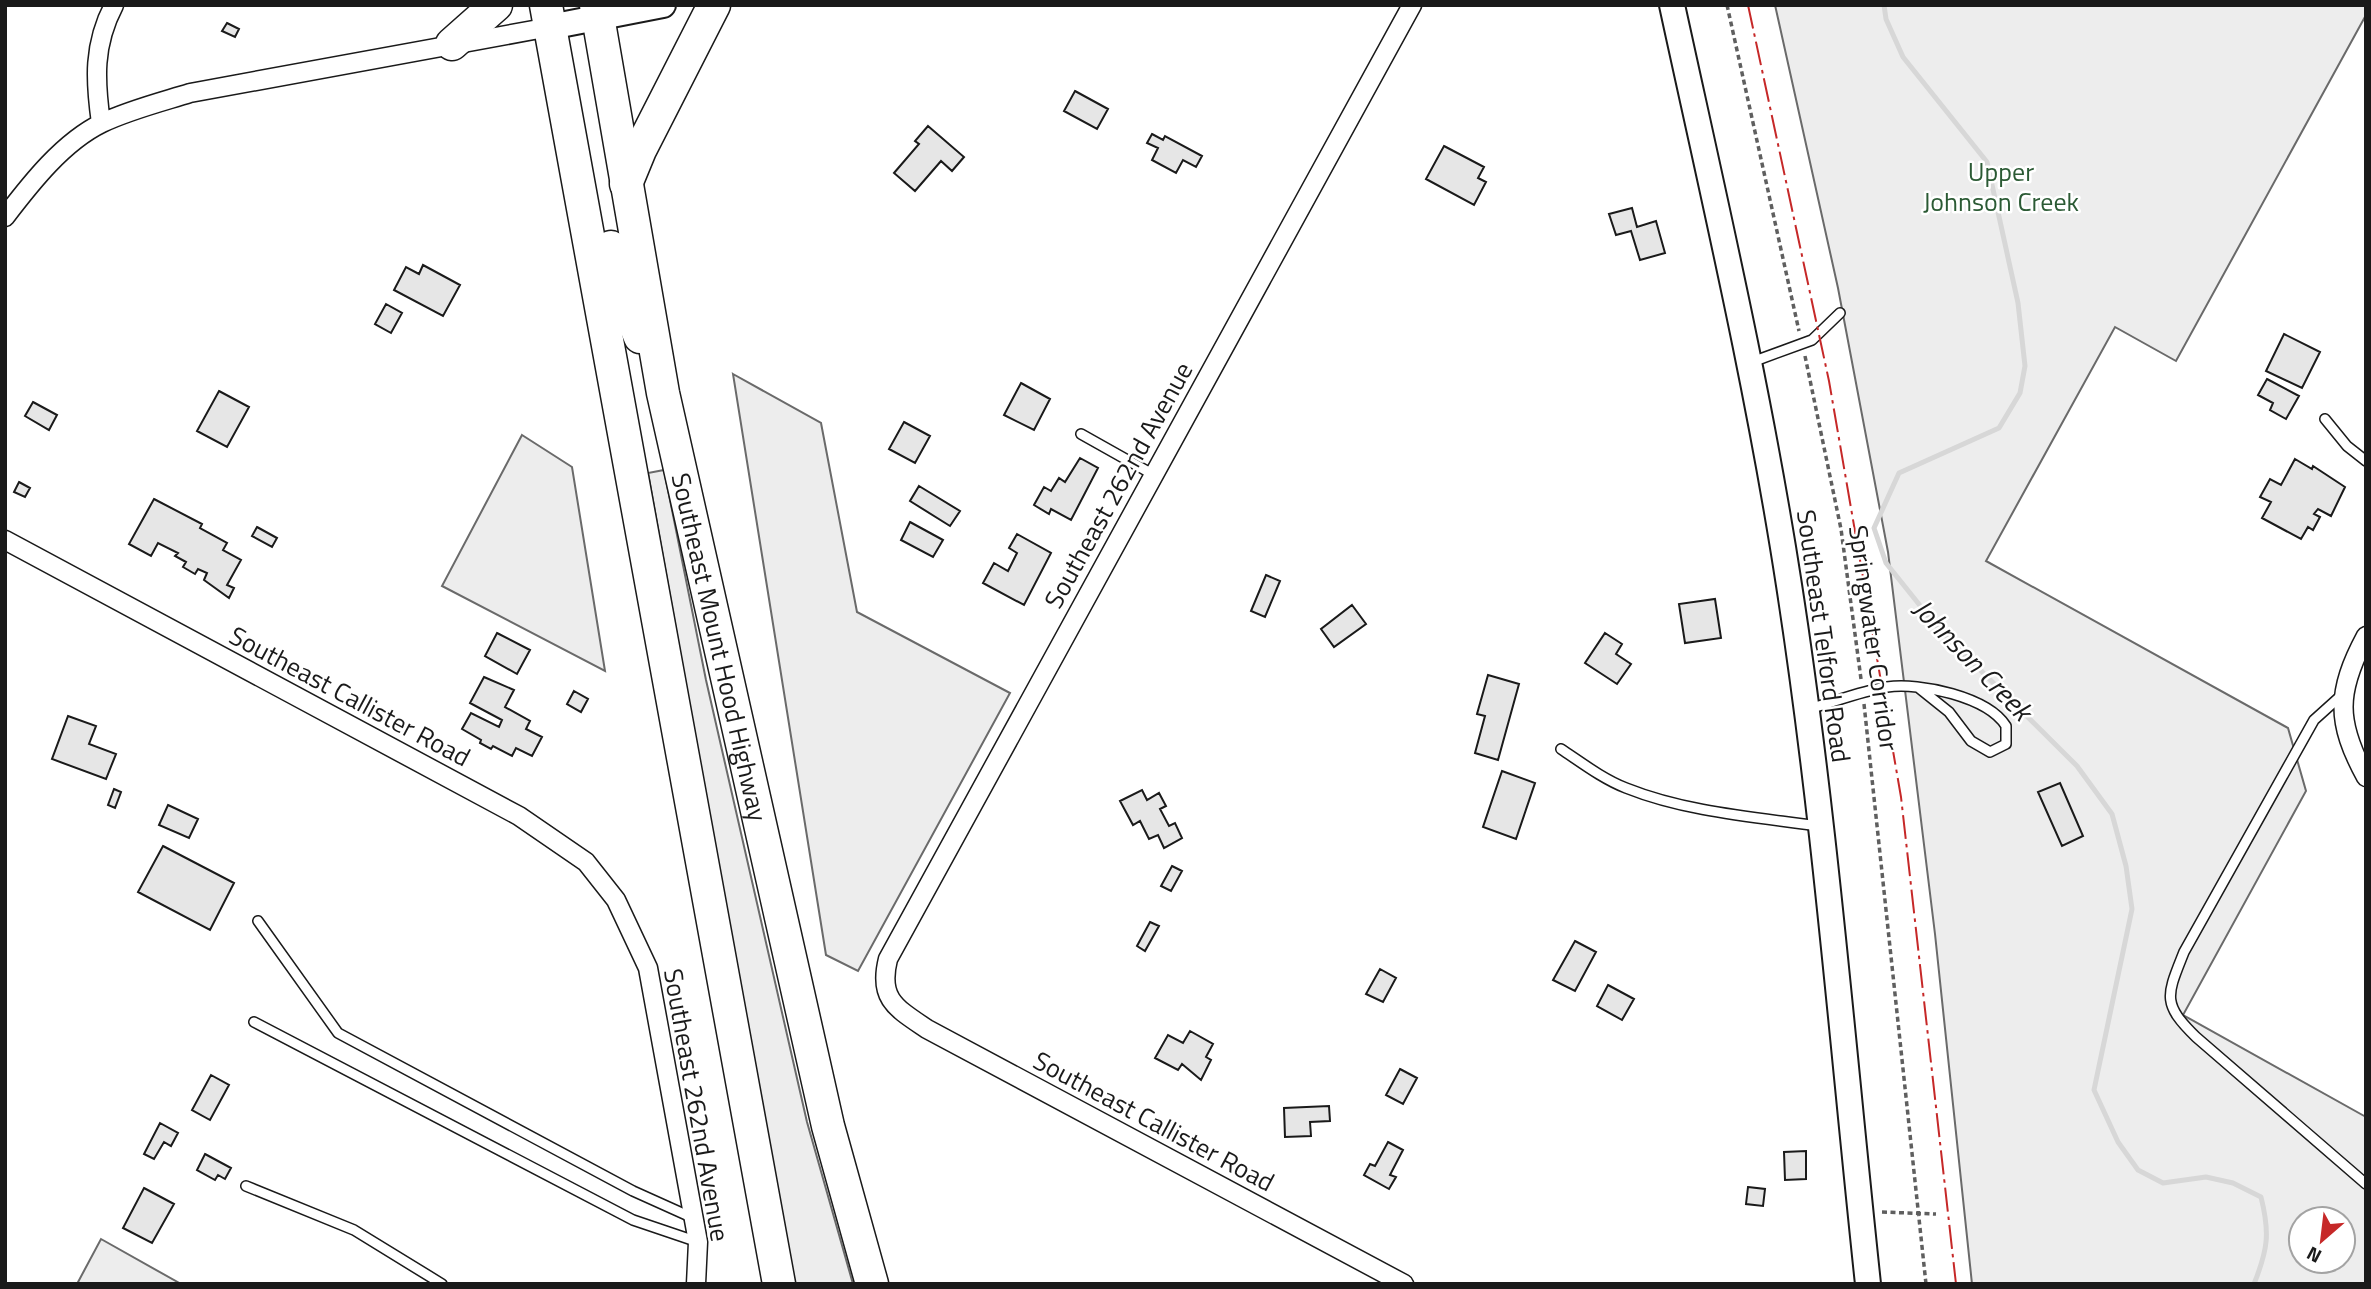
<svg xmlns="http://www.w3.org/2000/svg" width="2371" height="1289" viewBox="0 0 2371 1289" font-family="'Titillium Web',sans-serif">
  <rect width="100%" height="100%" fill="#fff"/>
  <path fill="#ededed" stroke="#6a6a6a" stroke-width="2" fill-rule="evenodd" d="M1775,5H2366V15L2176,361L2115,327L1986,561L2288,728L2306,791L2183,1015L2366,1117V1284H1972L1935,934L1888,552L1838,288ZM2301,1219H2343V1261H2301Z
    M733,374L821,423L857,612L1010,693L858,971L826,955Z
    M522,435L572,467L605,671L442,586Z
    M664,470L706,680L807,1122L853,1284H793L648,473Z
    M101,1239L181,1284H77Z"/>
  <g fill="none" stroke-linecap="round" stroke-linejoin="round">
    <path stroke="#d7d7d7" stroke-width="5" d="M1884,5L1886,19L1903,57L1987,162L2018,303L2025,366L2020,393L1999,428L1899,473L1874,528L1886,563L1938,628L2077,766L2112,814L2126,866L2132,909L2094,1090L2118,1142L2138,1170L2163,1183L2206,1177L2233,1183L2261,1197C2270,1233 2268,1249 2254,1284"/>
  </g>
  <path fill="#e6e6e6" stroke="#1a1a1a" stroke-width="2" d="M227,23L239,29L235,37L222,31Z
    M1075,91L1108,109L1097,129L1064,111Z
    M928,126L964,157L952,171L941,161L915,191L894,173L919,144L915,141Z
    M1152,134L1163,140L1165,136L1202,156L1196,167L1183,160L1176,173L1152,160L1158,148L1147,143Z
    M1444,146L1484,167L1478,178L1486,182L1474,205L1426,179Z
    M1632,208L1637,227L1656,221L1665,253L1640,260L1631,231L1616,235L1609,214Z
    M423,265L460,285L443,316L394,290L406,267L419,274Z
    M386,304L402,313L391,333L375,324Z
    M2284,334L2320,352L2302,388L2266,371Z
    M2267,379L2299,396L2286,419L2270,410L2273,403L2258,395Z
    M1021,383L1050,399L1034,430L1004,415Z
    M219,391L249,407L227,447L197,431Z
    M33,402L57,415L49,430L25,416Z
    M904,422L930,436L915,463L889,449Z
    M1080,458L1098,468L1071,520L1051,509L1049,514L1034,505L1044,487L1051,491L1059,478L1065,482Z
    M2295,459L2312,469L2313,466L2345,487L2331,516L2318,509L2314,514L2320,517L2313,530L2308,527L2301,539L2262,518L2271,502L2260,497L2270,479L2281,485Z
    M19,482L30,488L25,497L14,492Z
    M919,486L960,511L950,526L910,501Z
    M154,499L202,524L200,528L227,543L223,550L241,560L227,585L234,588L229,598L204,580L207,573L198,569L195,574L183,567L186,562L175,556L178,553L158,543L151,556L129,544Z
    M910,522L943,540L933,557L901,540Z
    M257,527L277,538L272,547L252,536Z
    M1017,534L1051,553L1024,605L983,583L994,563L1008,571L1017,553L1009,548Z
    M1266,575L1280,581L1265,617L1251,611Z
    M1715,599L1721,638L1685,643L1679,604Z
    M1352,605L1366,624L1334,647L1321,629Z
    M497,633L530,650L517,674L485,656Z
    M1605,633L1622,644L1616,654L1631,664L1617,684L1585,663Z
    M1488,675L1519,684L1498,760L1475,753L1485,716L1477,714Z
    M484,677L514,690L505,707L530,721L526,729L542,737L532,756L516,748L512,756L493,746L491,749L480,743L481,740L462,729L471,713L499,727L502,720L470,703Z
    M574,691L588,699L581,712L567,704Z
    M68,716L96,726L89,744L116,754L106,779L52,759Z
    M1502,771L1535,783L1516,839L1483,827Z
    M2060,783L2083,836L2062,846L2038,792Z
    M114,789L121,792L115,808L108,805Z
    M1142,790L1147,800L1159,793L1166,806L1160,809L1169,826L1175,823L1182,838L1164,848L1158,835L1149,839L1140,821L1133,825L1120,801Z
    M168,805L198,819L189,838L159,825Z
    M163,846L234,883L210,930L138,892Z
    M1172,866L1182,871L1171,891L1161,886Z
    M1150,922L1159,926L1145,951L1137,946Z
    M1575,941L1596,952L1575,991L1553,980Z
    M1380,969L1396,978L1383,1002L1366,994Z
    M1608,985L1634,999L1622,1020L1597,1006Z
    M1190,1031L1213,1044L1206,1057L1211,1060L1201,1080L1182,1064L1178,1070L1155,1058L1168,1035L1183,1043Z
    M1400,1069L1417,1078L1403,1104L1386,1095Z
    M211,1075L229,1085L210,1120L192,1110Z
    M1329,1106L1330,1121L1310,1122L1311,1136L1285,1137L1284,1108Z
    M160,1123L178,1133L171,1146L164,1142L154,1159L144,1154Z
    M1388,1142L1403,1150L1390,1175L1396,1177L1389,1189L1364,1175L1370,1164L1375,1166Z
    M1806,1151V1179L1785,1180L1784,1152Z
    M205,1154L231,1168L225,1179L218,1175L215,1180L197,1170Z
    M1748,1187L1765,1189L1763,1206L1746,1204Z
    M144,1188L174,1204L152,1243L123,1228Z"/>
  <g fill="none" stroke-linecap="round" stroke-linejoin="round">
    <defs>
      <path id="lane" d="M1752,362L1812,340L1840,313
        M2325,419L2347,446L2366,461
        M1081,434L1154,475
        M2344,693L2314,720L2184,952C2167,995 2161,1003 2196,1037L2366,1184
        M1809,709C1834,702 1861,691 1887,687C1920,682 1988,697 2006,726V744L1990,752L1971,741L1949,712L1919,688
        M1561,749C1582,763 1603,779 1626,788C1686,812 1754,817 1818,826
        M258,921L338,1033L633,1191L693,1218
        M254,1022L633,1220L698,1242
        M246,1186L354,1230L442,1284"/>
      <path id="street" d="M101,123C95,80 93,45 114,5
        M5,217C31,183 63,142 102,123C129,110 161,102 190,93L550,27
        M5,540L519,816L586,862L616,900L648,968L698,1242L696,1284
        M2366,636C2336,692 2336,722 2366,777
        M1404,1284L927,1029C896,1008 878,999 888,959L1412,5"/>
      <path id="secondary" d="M1672,5C1714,198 1759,390 1789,585C1825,817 1843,1051 1868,1284
        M550,27L663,5"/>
      <g id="highway">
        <path d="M546,5L779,1284"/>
        <path id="s1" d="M596,5L663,393L828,1126L872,1284"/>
        <path d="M452,44L496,5"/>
        <path d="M626,184L640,150L714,5"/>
        <path d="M611,247L616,279L640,337"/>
      </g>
    </defs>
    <use href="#lane" stroke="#1a1a1a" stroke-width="12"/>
    <use href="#street" stroke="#1a1a1a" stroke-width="21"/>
    <use href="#secondary" stroke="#1a1a1a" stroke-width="28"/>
    <use href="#highway" stroke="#1a1a1a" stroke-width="35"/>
    <path stroke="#5f5f5f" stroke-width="3.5" stroke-dasharray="5 3.5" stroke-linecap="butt" d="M1727,5L1799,331
      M1805,356L1841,529L1861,679
      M1864,704L1926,1284
      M1882,1212L1936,1214"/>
    <use href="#lane" stroke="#fff" stroke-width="9"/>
    <use href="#street" stroke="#fff" stroke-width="18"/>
    <use href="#secondary" stroke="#fff" stroke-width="24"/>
    <use href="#highway" stroke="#fff" stroke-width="32"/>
    <path stroke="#c62828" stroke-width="2" stroke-dasharray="24 5 3.5 5" stroke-linecap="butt" d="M1748,5L1829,381L1901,797L1956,1284"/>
  </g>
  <g text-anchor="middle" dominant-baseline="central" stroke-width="5" stroke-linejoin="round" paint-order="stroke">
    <g font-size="26" fill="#2b5a34" stroke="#fff">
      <text x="2001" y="171">Upper<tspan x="2001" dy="30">Johnson Creek</tspan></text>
    </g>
    <g font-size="26" fill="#1a1a1a" stroke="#fff">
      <text transform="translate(1118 485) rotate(-61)">Southeast 262nd Avenue</text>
      <text transform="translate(1824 636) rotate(82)">Southeast Telford Road</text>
      <text transform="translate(1874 638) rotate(82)">Springwater Corridor</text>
      <text stroke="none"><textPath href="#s1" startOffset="654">Southeast Mount Hood Highway</textPath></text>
      <text transform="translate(350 696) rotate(28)">Southeast Callister Road</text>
      <text transform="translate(697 1105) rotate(80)">Southeast 262nd Avenue</text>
      <text transform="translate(1154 1121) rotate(28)">Southeast Callister Road</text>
    </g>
    <g font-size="28" font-style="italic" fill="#1a1a1a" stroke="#fff">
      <text transform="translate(1973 659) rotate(46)">Johnson Creek</text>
    </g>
  </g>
  <rect width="2371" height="1289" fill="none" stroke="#1a1a1a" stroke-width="14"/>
  <g transform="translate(2322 1240) rotate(208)"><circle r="33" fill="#ffffff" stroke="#a3a3a3" stroke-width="2"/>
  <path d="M0-5L12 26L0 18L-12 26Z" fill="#c62828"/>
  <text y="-10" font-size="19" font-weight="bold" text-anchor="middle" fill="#1a1a1a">N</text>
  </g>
</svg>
